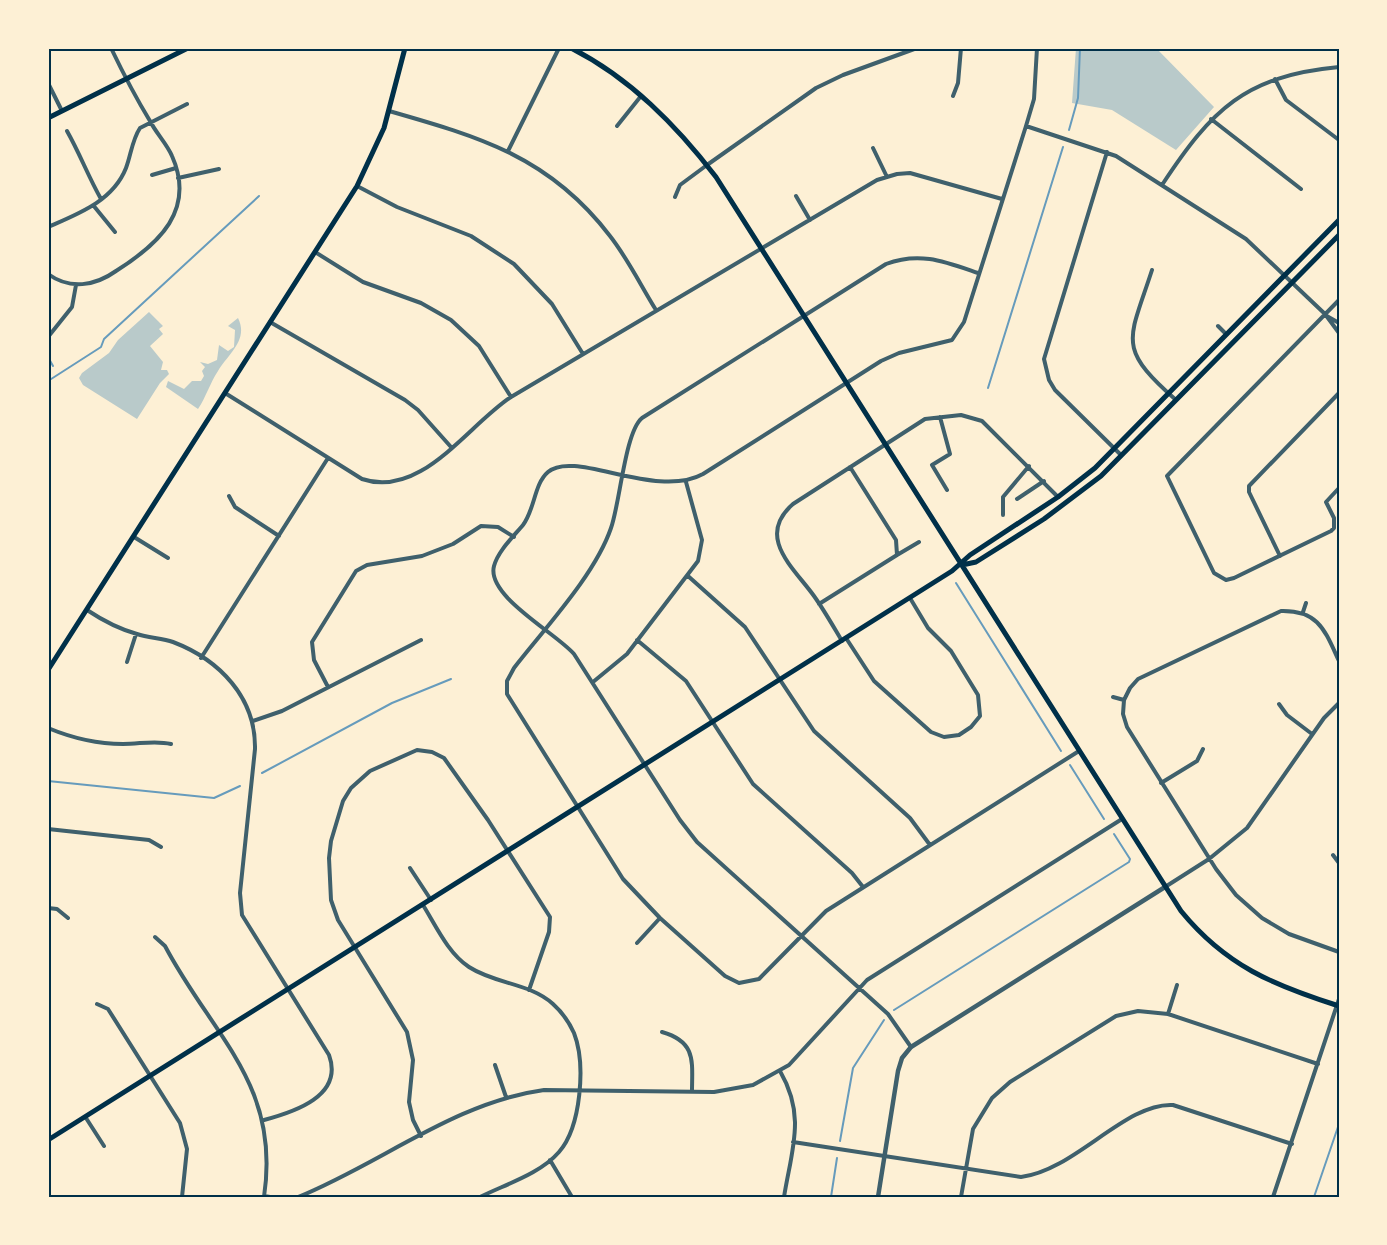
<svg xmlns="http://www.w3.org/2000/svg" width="1387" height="1245" viewBox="0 0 1387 1245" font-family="Raleway,sans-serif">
  <rect width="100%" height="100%" fill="#fdf0d5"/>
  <path fill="#b9caca" d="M1076,48H1156L1214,107L1176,150L1112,110L1072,103Z
    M149,312L163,326L159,329L163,334L150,346L163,362L161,370H167L169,374L160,383L137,419L83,385L79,378L82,373L109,353L118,340Z
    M238,318C249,340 228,354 218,371C210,383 206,397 198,409L166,387L168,381L184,389L192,381H201L204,376L202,371L205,367L200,362L208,364L217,360L219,345L228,351L234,347L235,330L228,326Z"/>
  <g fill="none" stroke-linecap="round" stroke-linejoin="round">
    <path stroke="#669bbc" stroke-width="2" d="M1069,130L1078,98L1080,48
      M48,357L53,366
      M48,381L101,347L104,339L259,196
      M988,388L1063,147
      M956,583L1061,751
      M1070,765L1104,819
      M262,773L392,703L451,679
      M48,781L214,798L240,786
      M894,1010L1129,862L1130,859L1114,834
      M840,1141L853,1068L884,1020
      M831,1197L837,1158
      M1314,1197L1339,1124"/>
    <path stroke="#3f606c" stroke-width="4" d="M1275,79L1286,100L1339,140
      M48,83L62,111
      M953,96L958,83L961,48
      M389,111C480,137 550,157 610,236C628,259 641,286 656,310
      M1211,119L1301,189
      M617,126L641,96
      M1026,126L1116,156L1246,239L1325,314L1339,333
      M67,131C80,154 88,176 101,199
      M873,148L887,177
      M508,151L559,48
      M1107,152L1044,359L1049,380L1055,390L1121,455
      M152,175L176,168
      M178,178L219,169
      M1162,185C1212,109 1245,76 1339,67
      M357,186L397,207L471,236L514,264L552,304L583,354
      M796,196L810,220
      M675,197L680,185L707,165L816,88L843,75L917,48
      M93,205L115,232
      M48,227C78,214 113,201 126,168C131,155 132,140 140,128L187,104
      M315,252L363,282L421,303L451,320L479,346L511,397
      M1152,270C1129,341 1116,347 1176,400
      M978,273C946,262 920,251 886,264L642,418C625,432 620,503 611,528C595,575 545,628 514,668L507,681V694L623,879L660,918L725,976L739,983L759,979L826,911L1079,751
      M48,274C70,290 95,286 116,271C159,244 196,210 172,156C167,144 156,133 150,121C136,98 123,73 111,48
      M1339,300L1167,476L1214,573L1226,580L1234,578L1331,531L1334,528V518L1326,502L1339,488
      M1325,315L1339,323
      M270,322L405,400L418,410L451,447
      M1218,326L1226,334
      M48,337L72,307L76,285
      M225,393L362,479C421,499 467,426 511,397L877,180L897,174L910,173L1002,199
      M940,417L950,454L932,465L947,490
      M229,496L235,507L279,536
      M1017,499L1044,481
      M1003,515V497L1029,466
      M134,537L168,558
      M897,555L919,542
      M1280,556L1249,492V486L1339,393
      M688,576L745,627L814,731L910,818L930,845
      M819,604L897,555L896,540L850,467
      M87,610C102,620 119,629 137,634C149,638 162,638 173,642C220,660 256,698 255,749L240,893L242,915L329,1055C344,1096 294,1112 264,1120
      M1303,612L1306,603
      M846,638L874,681L931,732L944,737L959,735L971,727L980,716L978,695L951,651L928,628L910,598
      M637,640L686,681L753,784L852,873L863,887
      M842,641C833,626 824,610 814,596C794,568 755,537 793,504L925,419L961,415L982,421L1058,497
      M201,658L328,458
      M1339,661C1325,631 1319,610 1281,611L1138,679L1130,688L1124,700L1123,714L1127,727L1216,869L1236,895L1262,918L1289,934L1339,952
      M127,662L136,634
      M593,682L627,654L698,561L702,540L686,482
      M328,687L314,660L312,642L356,571L367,565L422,556L453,544L481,526L498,527L514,537
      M1113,697L1124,700
      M1279,704L1287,715L1312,734
      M253,721L282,711L421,640
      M48,728C72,738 97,744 123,744C140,744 155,740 171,744
      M1161,783L1197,761L1203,749
      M48,829L149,840L161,847
      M1333,855L1339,863
      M410,868L431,900
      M1165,887L1209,859L1247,828L1324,718L1339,703
      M423,905C436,926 448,953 469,967C495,984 530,983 553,1004C562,1012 569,1022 574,1033C586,1064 581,1127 559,1152C540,1174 506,1184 480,1197
      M48,908L57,909L68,918
      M155,937L165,946C213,1037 281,1084 264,1197
      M637,943L660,918
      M97,1004L108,1009L180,1123L187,1149L182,1197
      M1168,1014L1177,985
      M662,1032C697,1042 692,1062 692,1092
      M911,1047L888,1014L697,842L680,820L574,654C556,633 486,596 494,566C498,551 513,537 523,525C535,509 534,484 548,472C574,449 656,500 703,474L881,361L899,353L952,340L964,322L1026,126L1034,99L1037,48
      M495,1065L506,1097
      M780,1071C806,1116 792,1148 784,1197
      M86,1118L104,1146
      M421,1136L413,1120L409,1102L413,1060L407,1032L338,920L331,900L329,858L331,841L343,801L351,788L370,771L417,750L432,752L444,758L488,820L550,917L549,932L529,990
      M793,1142L1021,1177C1074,1171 1126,1102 1173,1105L1292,1144
      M550,1160L572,1197
      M264,1196L270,1197
      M298,1197C380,1164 455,1102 544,1090L714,1092L753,1085L789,1065L867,980L1122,819
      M961,1197L973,1129L992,1098L1010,1082L1116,1016L1138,1011L1168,1014L1318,1064
      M1273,1197L1339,999"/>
    <path stroke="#3f606c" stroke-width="4.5" d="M878,1197L898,1071L902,1058L911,1047L1165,887"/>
    <path stroke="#003049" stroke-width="5" d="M571,48C630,78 676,125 716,177L1181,911C1226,966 1273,985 1339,1006
      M48,118L188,48
      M962,565L976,562L1044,519L1101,476L1339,235
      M48,670L357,186L384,128L405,48
      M48,1140L952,571L970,555L1058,497L1095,468L1339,220"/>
  </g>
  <rect width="1387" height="1245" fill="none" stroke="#fdf0d5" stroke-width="99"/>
  <rect x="50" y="50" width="1288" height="1146" fill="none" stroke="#003049" stroke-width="2"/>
</svg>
